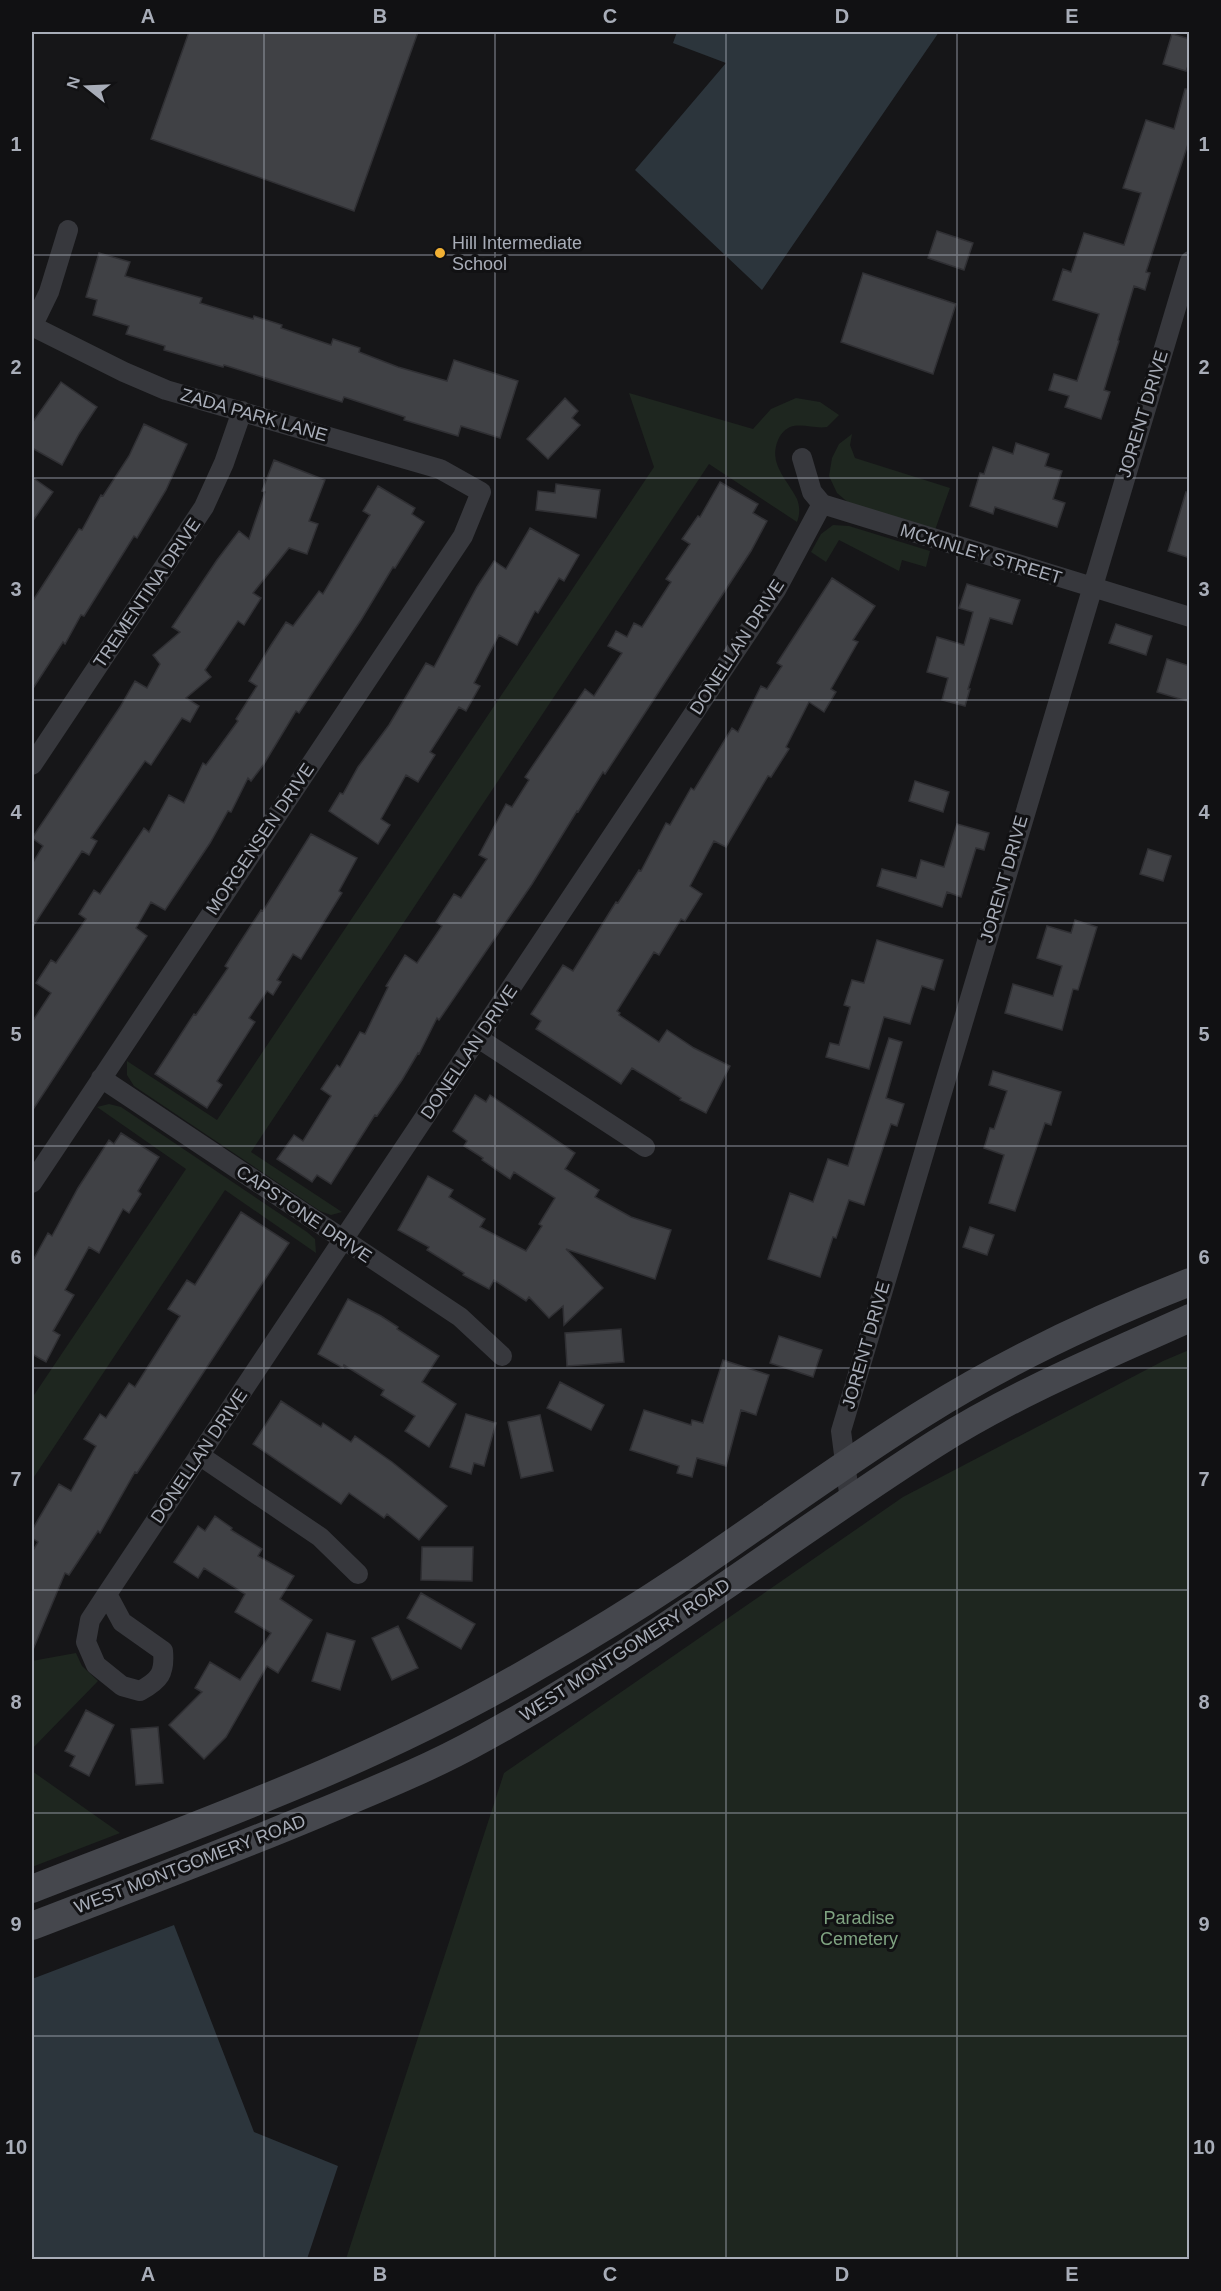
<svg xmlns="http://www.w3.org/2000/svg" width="1221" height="2291" viewBox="0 0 1221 2291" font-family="Helvetica,sans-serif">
  <rect width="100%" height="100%" fill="#161618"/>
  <path fill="#1e261f" d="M629,393L753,429L771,409L796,398L820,402L839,415L827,427C815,429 802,423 790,427C784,430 780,435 778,440C768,464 787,479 797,499C800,507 800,514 797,522L709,464L251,1152L342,1212L331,1215L320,1211L134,1086L127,1075V1061L217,1120L654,467Z
    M852,434L850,445L855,458L950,488L935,530L850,504L837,493L829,476L832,458L839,444Z
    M833,525L849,526L930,551L926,567L902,560L899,571L839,540L826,562L811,552L821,534Z
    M109,1104L121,1107L307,1232L315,1239L316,1253L225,1190L32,1480V1398L186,1169L97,1107Z
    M1189,1350V2259H346L504,1773L903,1497L1163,1361Z
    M76,1653L82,1666L98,1681L32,1749V1661Z
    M32,1771L120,1833L32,1867Z"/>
  <path fill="#2c353c" d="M677,32H939L762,290L635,170L726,63L673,43Z
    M174,1925L254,2132L338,2166L307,2259H32V1979Z"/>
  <path fill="#404145" stroke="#303034" stroke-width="1.5" d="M189,32H418L354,211L151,139Z
    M1172,34L1190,39V61L1186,71L1163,64Z
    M1185,89H1190V138L1146,272L1150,273L1145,290L1134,286L1118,340L1119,341L1104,390L1110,392L1101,419L1065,407L1069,396L1049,390L1054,374L1077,381L1099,314L1053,300L1063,269L1071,272L1084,233L1124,245L1141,193L1123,188L1146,120L1174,129Z
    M937,231L973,243L964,270L928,258Z
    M99,253L130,262L125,276L202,298L200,303L253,319L254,316L282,325L281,328L331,345L333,339L360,348L359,352L398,367L447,381L454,360L518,381L500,438L461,426L458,436L404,420L405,417L344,397L342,402L224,365L223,367L164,350L165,346L126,334L129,326L93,315L97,300L86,297Z
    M863,273L956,304L933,374L841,342Z
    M61,382L97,407L79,434L62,465L32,448V423Z
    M565,398L578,411L572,418L580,425L548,459L527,439Z
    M144,424L187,444L166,490L137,538L134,536L84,616L81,615L65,644L63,642L32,690V602L79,529L82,530L101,495L103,496L129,456Z
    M1016,443L1049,454L1045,466L1062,471L1053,499L1065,503L1057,527L995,507L993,514L970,506L980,473L984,474L993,447L1013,454Z
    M274,460L325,480L309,521L318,524L307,554L289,548L253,593L261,598L244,625L238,621L205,670L211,677L186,698L199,706L190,722L182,718L151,765L145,761L91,838L97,841L89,855L82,851L32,928V864L43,846L32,838L120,707L135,681L147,688L160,664L153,655L180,632L172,627L217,560L239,531L249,539L265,492L262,491Z
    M32,477L53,492L32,522Z
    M720,482L758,504L753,513L767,521L751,551L605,774L603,772L578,812L577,811L532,884L439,1020L437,1018L419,1054L418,1053L402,1080L377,1116L375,1115L331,1184L317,1175L312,1182L277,1159L294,1135L303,1141L331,1096L321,1089L337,1065L340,1067L360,1032L365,1034L388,987L386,986L405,955L417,963L442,926L436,922L454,894L461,898L487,859L479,855L506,804L512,807L529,780L525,777L585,689L594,696L622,653L608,646L616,631L627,637L634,623L642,627L671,582L666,579L690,544L682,539L698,516L700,517Z
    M556,484L600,490L596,518L536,510L538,491L555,493Z
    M378,486L415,508L412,514L424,522L395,568L393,567L361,620L299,713L296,711L264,764L251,781L248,778L231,812L228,811L210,843L165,910L151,902L136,928L147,936L32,1111V1022L51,993L36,983L51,960L56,963L86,919L79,914L94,890L100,894L144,828L149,832L169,795L184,803L203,763L206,765L238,721L236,719L257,686L249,681L271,645L286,622L293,626L319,591L323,594L370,515L363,511Z
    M1186,492L1190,493V558L1168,551Z
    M530,528L579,555L564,581L559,578L538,613L535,611L517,645L499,635L474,683L480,686L466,711L459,707L430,752L435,755L418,782L406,775L381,819L390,825L378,844L329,811L340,793L343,794L358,767L389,725L426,663L434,667L477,587L494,561L506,569Z
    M832,578L875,606L853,640L858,642L831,689L836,692L824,712L809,702L786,747L789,749L771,777L768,776L726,847L714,841L690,886L702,894L685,921L681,919L659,955L654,952L617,1011L620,1013L619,1015L659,1042L667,1030L694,1048L730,1066L706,1113L680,1100L681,1098L632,1068L621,1084L536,1029L541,1021L531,1014L563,965L573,971L616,902L618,903L639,870L641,871L666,823L670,825L691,788L694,790L732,728L738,732L761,686L767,689L782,666L777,663Z
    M967,584L1020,600L1012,624L990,618L968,689H970L965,706L942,700L948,678L927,672L937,637L964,645L973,612L959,608Z
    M1116,624L1152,636L1146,655L1109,643Z
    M1167,659L1190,666V702L1157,692Z
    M915,781L949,792L943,812L909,801Z
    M957,824L989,833L984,850L976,848L961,897L947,892L942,907L877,886L882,869L916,878L921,860L944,867Z
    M311,834L357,858L339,891L342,893L301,959L293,954L277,980L281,982L273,995L267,991L249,1018L255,1022L217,1081L222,1085L207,1108L155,1074L194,1014L196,1015L228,968L225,966L235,950L261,910L263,911Z
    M1148,849L1171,856L1163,881L1140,874Z
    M1075,920L1097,927L1078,990L1073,989L1062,1030L1005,1013L1013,984L1053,996L1062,966L1037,958L1047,926L1071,933Z
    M877,940L943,960L934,990L922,986L910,1024L884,1017L869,1069L826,1057L830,1043L839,1045L850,1007L844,1005L852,980L864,983Z
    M889,1038L902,1042L886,1098L904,1104L897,1126L891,1124L864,1205L849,1200L836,1238L833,1237L820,1277L768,1259L790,1193L813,1202L828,1159L848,1166Z
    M993,1071L1061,1092L1051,1125L1045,1123L1015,1211L989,1203L1004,1155L984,1148L990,1128L994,1129L1007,1091L989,1085Z
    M475,1095L486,1102L490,1095L575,1153L565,1169L599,1190L595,1197L631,1217L671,1230L655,1279L566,1249L603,1288L564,1325L563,1306L549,1318L529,1297L526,1301L494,1280L489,1289L463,1275L464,1273L427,1250L429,1247L398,1230L428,1176L453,1190L449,1197L485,1219L480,1227L526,1251L542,1226L539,1224L555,1198L514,1172L510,1179L482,1160L483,1158L464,1146L467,1141L453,1131Z
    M121,1133L159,1157L138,1191L141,1194L129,1213L123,1209L99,1253L89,1247L65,1290L74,1295L53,1331L60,1335L46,1362L32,1354V1262L48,1233L52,1236L78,1188L109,1140L114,1144Z
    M241,1212L289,1243L137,1473L135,1472L100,1533L98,1531L69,1575L65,1573L32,1652V1552L38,1542L32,1538V1530L59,1484L71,1491L96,1446L84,1439L100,1414L106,1418L129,1383L135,1387L180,1316L168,1309L187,1280L195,1285Z
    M970,1227L994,1235L987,1255L963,1247Z
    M348,1299L381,1316L398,1327L397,1329L439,1356L422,1382L456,1404L429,1447L405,1431L415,1416L381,1395L384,1390L344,1365L343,1368L318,1354Z
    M621,1329L624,1362L567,1366L565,1333Z
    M779,1336L822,1350L813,1377L770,1363Z
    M723,1360L769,1375L756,1415L741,1410L726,1466L697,1458L692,1477L677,1473L679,1466L630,1450L644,1410L691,1425L692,1420L703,1423Z
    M560,1382L604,1405L591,1430L547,1408Z
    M281,1401L321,1427L323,1423L351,1442L355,1436L392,1462L447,1506L419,1540L387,1514L384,1518L349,1493L341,1504L253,1444Z
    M466,1414L496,1423L484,1466L474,1463L471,1474L450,1467Z
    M540,1415L553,1471L521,1478L508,1422Z
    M215,1516L232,1528L231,1530L262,1549L258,1556L294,1576L280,1599L312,1620L278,1673L267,1666L226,1737L204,1759L169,1725L202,1692L195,1688L210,1662L240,1680L271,1633L235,1612L245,1594L204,1568L198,1578L174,1562L198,1526L205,1531Z
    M422,1547H473L472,1581L421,1580Z
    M421,1593L475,1624L461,1649L407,1618Z
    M398,1626L418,1668L392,1680L372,1638Z
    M327,1633L355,1641L340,1690L312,1681Z
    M86,1710L114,1725L89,1776L70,1766L75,1756L65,1751Z
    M158,1727L163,1783L136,1785L131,1729Z"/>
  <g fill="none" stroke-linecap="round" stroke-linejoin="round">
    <path stroke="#37383d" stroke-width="20" d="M32,327L49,292L68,230
      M802,458L812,492L822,504L1190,617
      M32,765L204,507L224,463L242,411
      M478,1038L645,1147
      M101,1078L460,1317L502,1356
      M32,1183L463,536L481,492L440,469L166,390L124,372L32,326
      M199,1455L320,1537L358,1574
      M850,1501L841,1431L1190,261
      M107,1594L122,1622L163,1651C165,1673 160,1680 140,1691L122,1686L96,1665L86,1642L90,1620L107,1594L776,590L822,504"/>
    <path stroke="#45474d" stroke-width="28" d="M32,1889C204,1822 378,1761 538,1666C587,1638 636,1608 684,1576C764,1522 842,1464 924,1413C1007,1361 1098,1318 1190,1282
      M32,1926C128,1889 225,1853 320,1813C375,1790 430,1768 482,1739C641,1653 783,1541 935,1444C1015,1393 1104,1357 1190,1318"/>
  </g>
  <path fill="none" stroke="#a8adb8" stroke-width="1.5" stroke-opacity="0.55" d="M264,32V2260M495,32V2260M726,32V2260M957,32V2260M32,255H1190M32,478H1190M32,700H1190M32,923H1190M32,1146H1190M32,1368H1190M32,1590H1190M32,1813H1190M32,2036H1190"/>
  <circle fill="#f2b134" stroke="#111113" stroke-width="2" cx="440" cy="253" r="6"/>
  <g text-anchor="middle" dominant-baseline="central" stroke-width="6" stroke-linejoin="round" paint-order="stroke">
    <g font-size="18" fill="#a8adb8" stroke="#111113" text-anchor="start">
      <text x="452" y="243">Hill Intermediate<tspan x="452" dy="21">School</tspan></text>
    </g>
    <g font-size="18" fill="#a8adb8" stroke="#111113">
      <text transform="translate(1143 414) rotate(-73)">JORENT DRIVE</text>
      <text transform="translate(254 415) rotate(16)">ZADA PARK LANE</text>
      <text transform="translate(981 554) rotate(17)">MCKINLEY STREET</text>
      <text transform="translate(147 593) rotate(-56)">TREMENTINA DRIVE</text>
      <text transform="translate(737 647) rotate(-57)">DONELLAN DRIVE</text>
      <text transform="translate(260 839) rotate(-56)">MORGENSEN DRIVE</text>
      <text transform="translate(1004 879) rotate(-74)">JORENT DRIVE</text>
      <text transform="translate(469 1052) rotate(-56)">DONELLAN DRIVE</text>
      <text transform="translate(304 1214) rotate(34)">CAPSTONE DRIVE</text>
      <text transform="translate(866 1345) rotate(-74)">JORENT DRIVE</text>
      <text transform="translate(199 1456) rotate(-56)">DONELLAN DRIVE</text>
      <text transform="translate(625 1650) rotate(-33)">WEST MONTGOMERY ROAD</text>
      <text transform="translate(190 1864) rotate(-21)">WEST MONTGOMERY ROAD</text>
    </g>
    <g font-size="18" fill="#7fa381" stroke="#111113">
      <text x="859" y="1918">Paradise<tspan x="859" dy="21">Cemetery</tspan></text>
    </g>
  </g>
  <rect width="1221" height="2291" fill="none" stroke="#111113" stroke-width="66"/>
  <g transform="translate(87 87) rotate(288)" stroke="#111113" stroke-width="4.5" paint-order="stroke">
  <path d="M0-4.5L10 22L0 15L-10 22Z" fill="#a8adb8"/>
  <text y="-9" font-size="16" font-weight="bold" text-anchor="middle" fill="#a8adb8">N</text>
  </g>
  <rect x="33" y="33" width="1155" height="2225" fill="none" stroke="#a8adb8" stroke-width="2"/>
  <g font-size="20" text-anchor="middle" font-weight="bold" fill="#a8adb8">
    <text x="148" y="23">A</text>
    <text x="380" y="23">B</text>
    <text x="610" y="23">C</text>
    <text x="842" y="23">D</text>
    <text x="1072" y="23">E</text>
    <text x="16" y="151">1</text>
    <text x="1204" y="151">1</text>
    <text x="16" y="374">2</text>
    <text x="1204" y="374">2</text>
    <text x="16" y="596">3</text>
    <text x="1204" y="596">3</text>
    <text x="16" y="819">4</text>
    <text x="1204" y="819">4</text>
    <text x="16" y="1041">5</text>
    <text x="1204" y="1041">5</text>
    <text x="16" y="1264">6</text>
    <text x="1204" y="1264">6</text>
    <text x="16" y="1486">7</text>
    <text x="1204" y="1486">7</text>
    <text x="16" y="1709">8</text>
    <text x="1204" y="1709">8</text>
    <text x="16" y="1931">9</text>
    <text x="1204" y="1931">9</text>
    <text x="16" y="2154">10</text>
    <text x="1204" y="2154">10</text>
    <text x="148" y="2281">A</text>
    <text x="380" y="2281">B</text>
    <text x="610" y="2281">C</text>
    <text x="842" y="2281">D</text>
    <text x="1072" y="2281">E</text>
  </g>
</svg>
